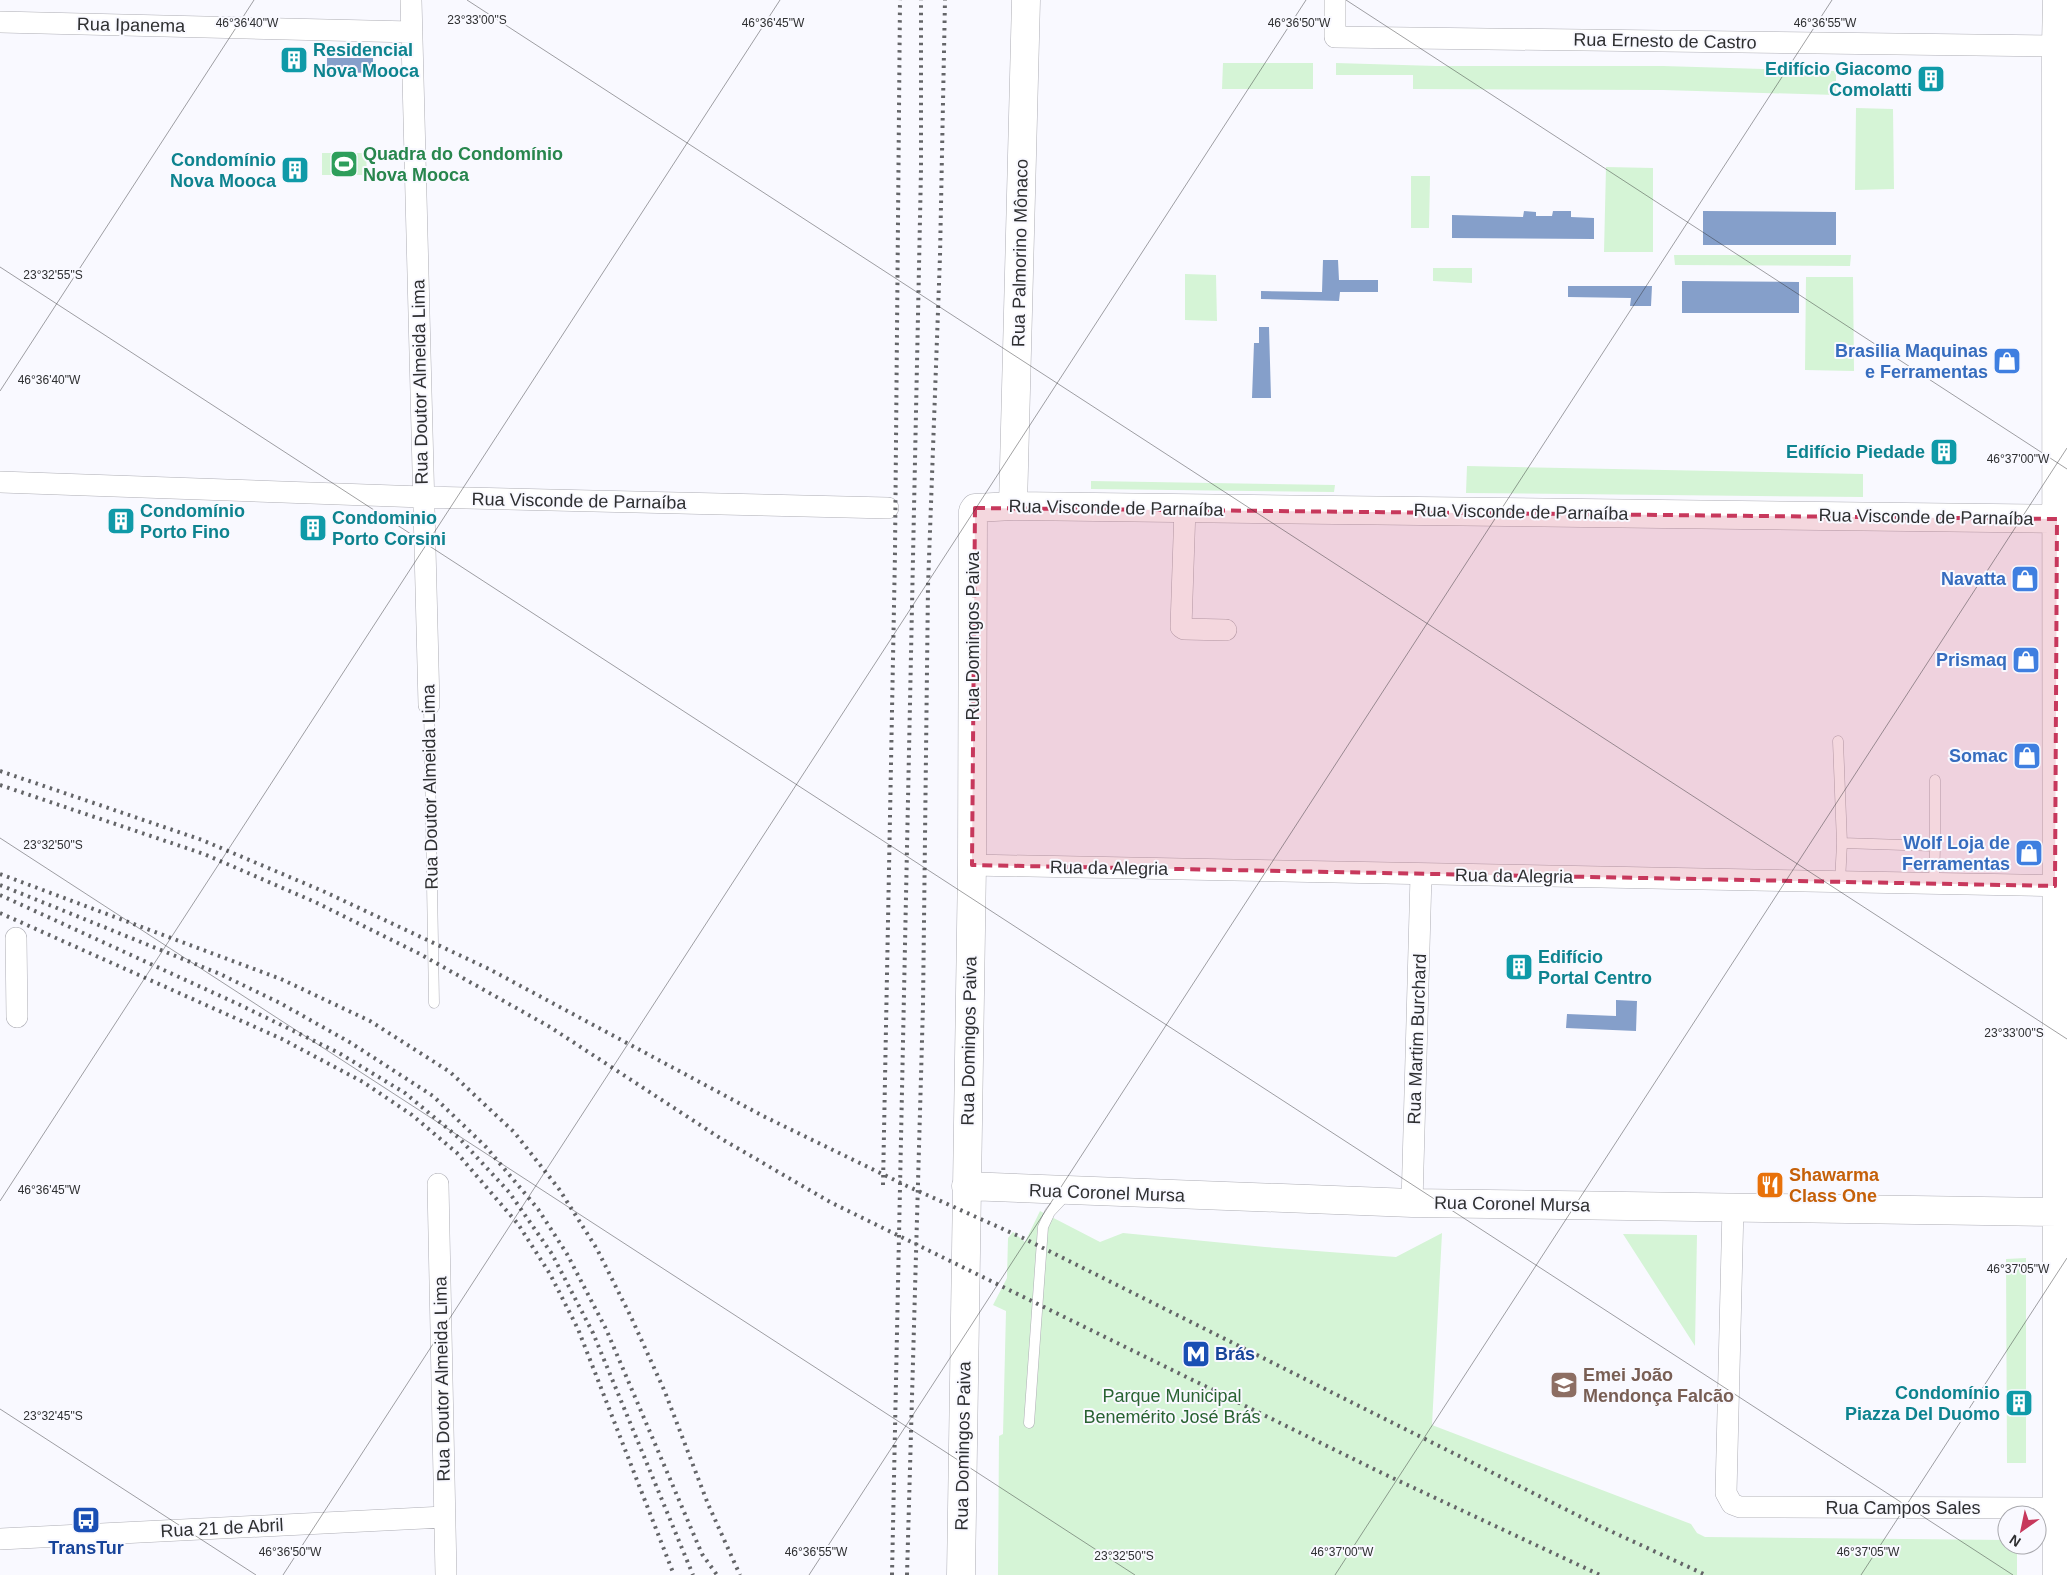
<svg xmlns="http://www.w3.org/2000/svg" width="2067" height="1575" viewBox="0 0 2067 1575" font-family="Helvetica,sans-serif">
  <rect width="100%" height="100%" fill="#f9f9ff"/>
  <path fill="#d5f4d6" d="M1223,63H1313V89H1222Z
    M1336,63L1436,66H1663L1836,71V95L1663,90L1413,89V75H1336Z
    M1856,108L1893,109L1894,189L1855,190Z
    M322,153H366L367,175H322Z
    M1606,167L1653,168V252H1604Z
    M1411,176H1430L1429,228H1411Z
    M1674,255H1851L1850,266L1675,265Z
    M1433,268H1472V283L1433,281Z
    M1185,274L1216,275L1217,321L1185,320Z
    M1806,277H1853L1854,371L1805,370Z
    M1467,466L1863,474V497L1466,493Z
    M1091,481L1335,485L1334,492L1091,489Z
    M1040,1211L1100,1242L1123,1233L1265,1247L1396,1257L1442,1233L1432,1425L1691,1524L1697,1533L1705,1537L2007,1540V1545H2017V1575H998L999,1436L1003,1434L1006,1311L993,1305L1007,1278L1008,1238L1013,1232L1025,1242Z
    M1623,1234L1697,1235L1695,1346Z
    M2026,1258V1463H2007L2006,1259Z"/>
  <path fill="#859fca" d="M327,58H373V73L327,72Z
    M1524,211L1536,212V216H1552L1553,211H1571V217L1594,218V239L1452,238V215L1523,217Z
    M1703,211L1836,212V245H1703Z
    M1323,260H1338L1339,280H1378V292H1340L1339,301L1261,299V291L1322,292Z
    M1682,281L1799,282V313H1682Z
    M1568,286H1652L1651,306H1630L1631,298L1568,297Z
    M1259,327H1269L1271,398H1252L1254,343H1259Z
    M1616,1000L1637,1001L1636,1031L1566,1028L1567,1014L1616,1016Z"/>
  <g fill="none" stroke-linecap="round" stroke-linejoin="round">
    <defs>
      <path id="lane" d="M429,705L434,1003
        M1838,741L1842,843L1935,846V780
        M1840,882L1842,843
        M1934,884L1935,846
        M1029,1423L1043,1227L1050,1212L1066,1195"/>
      <path id="street" d="M411,0L429,705
        M1335,0V37L2056,46
        M0,22L412,32
        M0,482L423,497L888,508
        M1185,508L1181,627L1184,629L1226,630
        M972,865L2067,886
        M16,938L17,1017
        M438,1184L446,1575
        M1412,1203L1421,875
        M1733,1207L1726,1493L1732,1504L1740,1507L2067,1508
        M0,1539L444,1517"/>
      <path id="secondary" d="M1013,506L1026,0
        M966,1186L1412,1203L2058,1212
        M961,1575L972,865L973,511L975,508L1013,506L2067,519
        M2057,1575L2056,46L2057,0"/>
    </defs>
    <use href="#lane" stroke="#aeaeb5" stroke-width="11"/>
    <use href="#street" stroke="#aeaeb5" stroke-width="22"/>
    <use href="#secondary" stroke="#aeaeb5" stroke-width="29"/>
    <use href="#lane" stroke="#fff" stroke-width="10"/>
    <use href="#street" stroke="#fff" stroke-width="21"/>
    <use href="#secondary" stroke="#fff" stroke-width="28"/>
    <path stroke="#646568" stroke-width="4" stroke-dasharray="2.5 5" stroke-linecap="butt" d="M0,771L202,840L325,892L489,969L763,1116L907,1186L1023,1238L1595,1524L1706,1575
      M0,785L204,854L315,902L420,954L550,1027L720,1138L830,1202L1384,1474L1600,1575
      M0,874L281,979L370,1021L450,1072L514,1132L559,1189L597,1249L631,1317L665,1392L708,1504L740,1575
      M0,885L220,974L280,1003L351,1043L433,1096L486,1147L538,1209L567,1254L606,1329L702,1554L717,1575
      M0,895L238,1004L339,1053L405,1093L459,1138L509,1192L552,1254L593,1333L693,1575
      M0,913L282,1039L363,1082L412,1115L457,1153L518,1224L550,1274L578,1329L674,1575
      M883,1185L895,553L900,0
      M892,1575L921,170V0
      M907,1575L923,1005L928,586L940,256L945,0"/>
  </g>
  <path fill="#c7385c" fill-opacity="0.2" stroke="#c7385c" stroke-width="4" stroke-dasharray="10 6" stroke-linejoin="round" d="M975,508L2057,519L2055,886L972,865Z"/>
  <path fill="none" stroke="#2e2f31" stroke-width="1" stroke-opacity="0.45" d="M467,0L2067,1039M1346,0L2067,469M0,267L2013,1575M0,391L254,0M0,838L1135,1575M0,1201L780,0M0,1409L256,1575M283,1575L1306,0M809,1575L1832,0M1335,1575L2067,448M1861,1575L2067,1258"/>
  <defs>
    <symbol id="building-square" viewBox="-11 -11 22 22"><rect x="-9" y="-9" width="18" height="18" rx="4" fill="#0f9aa8" stroke="#f9f9ff"/><path d="M-4-6H4V6H1V3H-1V6H-4ZM-2.5-4.3h1.7v1.8h-1.7ZM.8-4.3h1.7v1.8H.8ZM-2.5-1h1.7V.8h-1.7ZM.8-1h1.7V.8H.8Z" fill="#fff"/></symbol>
    <symbol id="stadium-square" viewBox="-11 -11 22 22"><rect x="-9" y="-9" width="18" height="18" rx="4" fill="#2e9e5b" stroke="#f9f9ff"/><path d="M0-5a6.5 5 0 1 0 0 10a6.5 5 0 1 0 0-10ZM-3.5-1.8h7v3.6h-7Z" fill="#fff"/></symbol>
    <symbol id="shop-square" viewBox="-11 -11 22 22"><rect x="-9" y="-9" width="18" height="18" rx="4" fill="#3f7fe0" stroke="#f9f9ff"/><path d="M-5-2.5h2.3a2.7 3.5 0 0 1 5.4 0H5L5.5 6h-11ZM-1.5-2.5h3a1.5 2.3 0 0 0-3 0Z" fill="#fff"/></symbol>
    <symbol id="restaurant-square" viewBox="-11 -11 22 22"><rect x="-9" y="-9" width="18" height="18" rx="4" fill="#e8710a" stroke="#f9f9ff"/><path d="M-5-6h1v4h1v-4h1v4h1v-4h1v5L-1.5 .5V6h-2V.5L-5-1ZM5-6V6H3V1.5H1.5Q1.5-4 5-6Z" fill="#fff"/></symbol>
    <symbol id="metro-square" viewBox="-11 -11 22 22"><rect x="-9" y="-9" width="18" height="18" rx="4" fill="#1a4fb4" stroke="#f9f9ff"/><path d="M-5.5 5V-5H-3L0 0L3-5H5.5V5H3V-.5L0 4L-3-.5V5Z" fill="#fff"/></symbol>
    <symbol id="school-square" viewBox="-11 -11 22 22"><rect x="-9" y="-9" width="18" height="18" rx="4" fill="#8d6e63" stroke="#f9f9ff"/><path d="M0-5L7-2L0 1L-7-2ZM-4 1L0 2.5L4 1V4Q0 6-4 4Z" fill="#fff"/></symbol>
    <symbol id="bus-square" viewBox="-11 -11 22 22"><rect x="-9" y="-9" width="18" height="18" rx="4" fill="#1a4fb4" stroke="#f9f9ff"/><path d="M-5-6H5V4H4V6H2V4H-2V6H-4V4H-5ZM-3.5-4V0h7V-4ZM-3.5 1.2v1.5H-2V1.2ZM2 1.2v1.5H3.5V1.2Z" fill="#fff"/></symbol>
  </defs>
  <g fill-rule="evenodd">
    <use href="#building-square" x="278" y="44" width="32" height="32"/>
    <use href="#building-square" x="1915" y="63" width="32" height="32"/>
    <use href="#stadium-square" x="328" y="148" width="32" height="32"/>
    <use href="#building-square" x="279" y="154" width="32" height="32"/>
    <use href="#shop-square" x="1991" y="345" width="32" height="32"/>
    <use href="#building-square" x="1928" y="436" width="32" height="32"/>
    <use href="#building-square" x="105" y="505" width="32" height="32"/>
    <use href="#building-square" x="297" y="512" width="32" height="32"/>
    <use href="#shop-square" x="2009" y="563" width="32" height="32"/>
    <use href="#shop-square" x="2010" y="644" width="32" height="32"/>
    <use href="#shop-square" x="2011" y="740" width="32" height="32"/>
    <use href="#shop-square" x="2013" y="837" width="32" height="32"/>
    <use href="#building-square" x="1503" y="951" width="32" height="32"/>
    <use href="#restaurant-square" x="1754" y="1169" width="32" height="32"/>
    <use href="#metro-square" x="1180" y="1338" width="32" height="32"/>
    <use href="#school-square" x="1548" y="1369" width="32" height="32"/>
    <use href="#building-square" x="2003" y="1387" width="32" height="32"/>
    <use href="#bus-square" x="70" y="1504" width="32" height="32"/>
  </g>
  <g text-anchor="middle" dominant-baseline="central" stroke-width="4" stroke-linejoin="round" paint-order="stroke">
    <g font-size="18" fill="#2e2f31" stroke="#f9f9ff">
      <text transform="translate(131 25) rotate(1)">Rua Ipanema</text>
      <text transform="translate(1665 41) rotate(1)">Rua Ernesto de Castro</text>
      <text transform="translate(1020 253) rotate(-89)">Rua Palmorino Mônaco</text>
      <text transform="translate(420 382) rotate(-91)">Rua Doutor Almeida Lima</text>
      <text transform="translate(579 501) rotate(1)">Rua Visconde de Parnaíba</text>
      <text transform="translate(1116 508) rotate(1)">Rua Visconde de Parnaíba</text>
      <text transform="translate(1521 512) rotate(1)">Rua Visconde de Parnaíba</text>
      <text transform="translate(1926 517) rotate(1)">Rua Visconde de Parnaíba</text>
      <text transform="translate(973 636) rotate(-90)">Rua Domingos Paiva</text>
      <text transform="translate(430 787) rotate(-91)">Rua Doutor Almeida Lima</text>
      <text transform="translate(1109 868) rotate(1)">Rua da Alegria</text>
      <text transform="translate(1514 876) rotate(1)">Rua da Alegria</text>
      <text transform="translate(1417 1039) rotate(-88)">Rua Martim Burchard</text>
      <text transform="translate(969 1041) rotate(-89)">Rua Domingos Paiva</text>
      <text transform="translate(1107 1193) rotate(2)">Rua Coronel Mursa</text>
      <text transform="translate(1512 1204) rotate(1)">Rua Coronel Mursa</text>
      <text transform="translate(442 1379) rotate(-91)">Rua Doutor Almeida Lima</text>
      <text transform="translate(963 1446) rotate(-89)">Rua Domingos Paiva</text>
      <text x="1903" y="1508">Rua Campos Sales</text>
      <text transform="translate(222 1528) rotate(-3)">Rua 21 de Abril</text>
    </g>
    <g font-size="18" font-weight="bold" fill="#0d838f" stroke="#f9f9ff" text-anchor="start">
      <text x="313" y="50">Residencial<tspan x="313" dy="21">Nova Mooca</tspan></text>
      <text x="1912" y="69" text-anchor="end">Edifício Giacomo<tspan x="1912" dy="21">Comolatti</tspan></text>
      <text x="276" y="160" text-anchor="end">Condomínio<tspan x="276" dy="21">Nova Mooca</tspan></text>
      <text x="1925" y="452" text-anchor="end">Edifício Piedade</text>
      <text x="140" y="511">Condomínio<tspan x="140" dy="21">Porto Fino</tspan></text>
      <text x="332" y="518">Condominio<tspan x="332" dy="21">Porto Corsini</tspan></text>
      <text x="1538" y="957">Edifício<tspan x="1538" dy="21">Portal Centro</tspan></text>
      <text x="2000" y="1393" text-anchor="end">Condomínio<tspan x="2000" dy="21">Piazza Del Duomo</tspan></text>
    </g>
    <g font-size="18" font-weight="bold" fill="#27864d" stroke="#f9f9ff" text-anchor="start">
      <text x="363" y="154">Quadra do Condomínio<tspan x="363" dy="21">Nova Mooca</tspan></text>
    </g>
    <g font-size="18" font-weight="bold" fill="#366cbe" stroke="#f9f9ff" text-anchor="end">
      <text x="1988" y="351">Brasilia Maquinas<tspan x="1988" dy="21">e Ferramentas</tspan></text>
      <text x="2006" y="579">Navatta</text>
      <text x="2007" y="660">Prismaq</text>
      <text x="2008" y="756">Somac</text>
      <text x="2010" y="843">Wolf Loja de<tspan x="2010" dy="21">Ferramentas</tspan></text>
    </g>
    <g font-size="18" font-weight="bold" fill="#c56008" stroke="#f9f9ff" text-anchor="start">
      <text x="1789" y="1175">Shawarma<tspan x="1789" dy="21">Class One</tspan></text>
    </g>
    <g font-size="18" font-weight="bold" fill="#164399" stroke="#f9f9ff" text-anchor="start">
      <text x="1215" y="1354">Brás</text>
      <text x="86" y="1548" text-anchor="middle">TransTur</text>
    </g>
    <g font-size="18" font-weight="bold" fill="#785e54" stroke="#f9f9ff" text-anchor="start">
      <text x="1583" y="1375">Emei João<tspan x="1583" dy="21">Mendonça Falcão</tspan></text>
    </g>
    <g font-size="18" fill="#296332" stroke="#f9f9ff">
      <text x="1172" y="1396">Parque Municipal<tspan x="1172" dy="21">Benemérito José Brás</tspan></text>
    </g>
  </g>
  <g font-size="12" text-anchor="middle" fill="#2e2f31" stroke="#f9f9ff" stroke-width="4" stroke-linejoin="round" paint-order="stroke">
    <text x="477" y="24">23°33'00"S</text>
    <text x="247" y="27">46°36'40"W</text>
    <text x="773" y="27">46°36'45"W</text>
    <text x="1299" y="27">46°36'50"W</text>
    <text x="1825" y="27">46°36'55"W</text>
    <text x="53" y="279">23°32'55"S</text>
    <text x="49" y="384">46°36'40"W</text>
    <text x="2018" y="463">46°37'00"W</text>
    <text x="53" y="849">23°32'50"S</text>
    <text x="2014" y="1037">23°33'00"S</text>
    <text x="49" y="1194">46°36'45"W</text>
    <text x="2018" y="1273">46°37'05"W</text>
    <text x="53" y="1420">23°32'45"S</text>
    <text x="290" y="1556">46°36'50"W</text>
    <text x="816" y="1556">46°36'55"W</text>
    <text x="1342" y="1556">46°37'00"W</text>
    <text x="1868" y="1556">46°37'05"W</text>
    <text x="1124" y="1560">23°32'50"S</text>
  </g>
  <g transform="translate(2022 1530) rotate(213)"><circle r="24" fill="#f9f9ff" stroke="#a8a8ad"/>
  <path d="M0-4L9 19L0 12L-9 19Z" fill="#c7385c"/>
  <text y="-8" font-size="14" font-weight="bold" text-anchor="middle" fill="#2e2f31">N</text>
  </g>
</svg>
